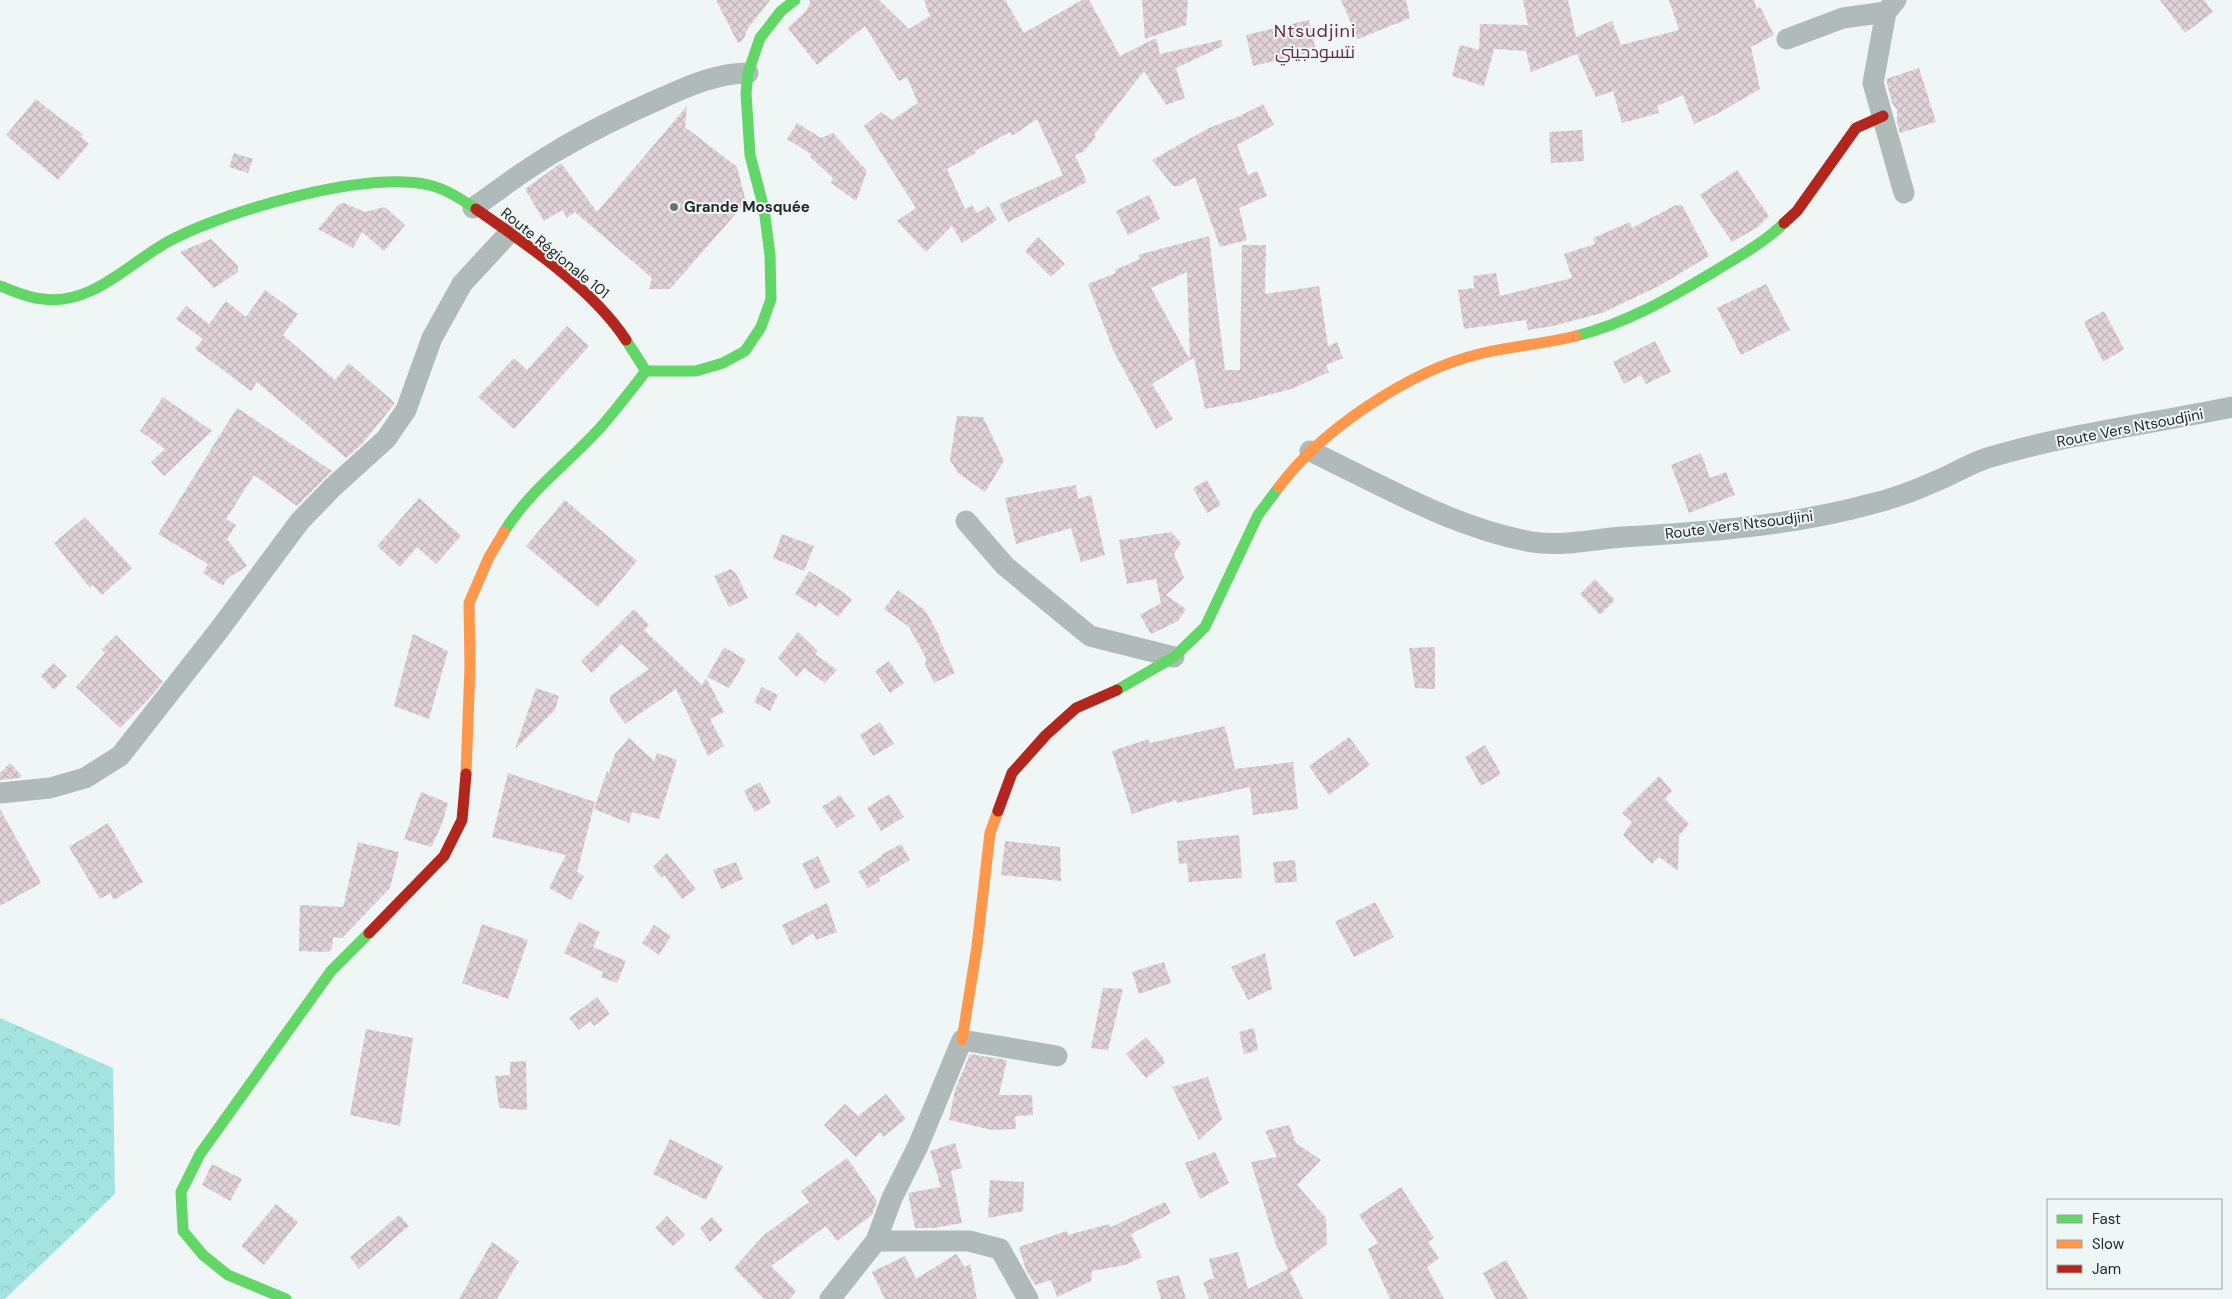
<svg xmlns="http://www.w3.org/2000/svg" width="2232" height="1299" viewBox="0 0 2232 1299" font-family="'DM Sans',Cairo,sans-serif">
  <defs>
    <pattern id="forest-crowns" width="20" height="18" patternUnits="userSpaceOnUse" patternTransform="scale(1.25)"><rect width="20" height="18" fill="#a3e4e1"/><path d="M2 6a3 3 0 1 1 6 0M12 15a3 3 0 1 1 6 0" fill="none" stroke="#8cc4c1"/></pattern>
    <pattern id="building-cross-hatch" width="8" height="8" patternUnits="userSpaceOnUse" patternTransform="scale(1.25)"><rect width="8" height="8" fill="#e0d2d6"/><path d="M0 0l8 8M0 8l8-8" fill="none" stroke="#c0b4b8"/></pattern>
  </defs>
  <rect width="100%" height="100%" fill="#f0f5f5"/>
  <path fill="url(#forest-crowns)" d="M0,1018L113,1068L115,1194L5,1299H0Z"/>
  <path fill="url(#building-cross-hatch)" d="M716,0H770L748,28L743,40L738,43Z
    M810,0H879L909,29L930,16L924,0H1005L1024,33L1082,0H1089L1120,56L1156,38L1160,54L1221,40L1223,46L1176,68L1185,98L1166,105L1144,71L1094,135L1096,137L1083,152L1075,155L1087,182L1008,222L999,204L1063,175L1037,119L1012,136L1010,132L975,151L976,153L947,169L965,209L972,205L977,213L988,206L997,220L962,243L952,226L926,252L897,221L916,208L864,126L881,112L892,120L918,103L907,77L899,81L865,26L817,65L788,28L805,12L809,6Z
    M1142,0H1188L1186,25L1145,39Z
    M1341,0H1406L1410,18L1358,39Z
    M1523,0H1568L1576,37L1612,21L1621,45L1679,30L1669,0H1754L1757,9L1760,7L1774,35L1751,47L1760,89L1717,114L1694,124L1683,95L1657,106L1659,113L1622,123L1613,91L1596,97L1577,54L1531,72L1526,51L1494,49L1484,86L1452,76L1460,45L1479,50L1480,24L1528,25Z
    M2160,0H2204L2213,12L2185,33Z
    M1309,20L1316,51L1253,66L1246,35Z
    M1919,68L1936,122L1900,133L1897,122V110L1892,103L1886,79Z
    M36,99L57,116L83,134L81,137L89,144L58,180L6,135Z
    M1263,104L1274,125L1237,145L1248,175L1257,171L1267,196L1239,208L1247,240L1220,247L1195,177L1179,186H1173L1152,160L1209,128L1240,116Z
    M687,106L685,127L737,167L746,202L670,289H649L652,278L575,212L567,218L562,210L544,221L525,189L561,163L597,212Z
    M797,123L821,138L833,133L867,171L856,201L831,183L833,178L810,157L811,154L787,139Z
    M1582,130L1584,161L1551,163L1549,132Z
    M234,153L253,159L248,173L229,167Z
    M1737,170L1769,216L1758,227L1732,242L1700,195Z
    M1149,195L1160,219L1128,235L1116,211Z
    M344,203L365,212L385,207L405,225L384,251L362,232L353,248L318,229L339,204Z
    M1676,205H1682L1709,256L1659,286L1602,313L1553,326L1528,330L1526,320L1464,329L1458,290L1474,288L1473,276L1496,273L1500,296L1572,278L1564,254L1595,244L1593,238L1630,222L1632,228Z
    M1209,236L1225,370H1240L1242,245H1266L1265,294L1319,286L1328,346L1337,342L1343,358L1326,365L1329,372L1291,389L1246,401L1205,409L1194,358L1190,360L1187,272L1151,288L1190,360L1152,384L1173,419L1156,429L1114,352L1088,284L1116,273L1115,270L1140,259L1138,255Z
    M1038,237L1065,264L1051,277L1025,251Z
    M211,239L238,266V272L214,288L180,252Z
    M1766,284L1790,330L1741,355L1717,308Z
    M265,290L298,314L283,335L335,380L349,363L395,403L362,444L346,458L257,382L251,391L195,349L203,339L176,319L186,306L209,324L226,301L246,317Z
    M2104,311L2124,349L2103,362L2084,322Z
    M567,326L589,346L514,429L478,397L514,358L527,370Z
    M1655,341L1671,372L1646,384L1641,375L1624,384L1613,362Z
    M163,397L212,431L164,476L151,462L165,449L140,431Z
    M237,408L332,471L297,506L254,475L226,519L236,525L227,539L247,566L227,579L223,586L203,573L208,564L158,534Z
    M957,416L983,417L1004,461L985,492L958,473L950,460Z
    M1701,453L1710,478L1726,472L1735,495L1689,513L1671,465Z
    M1207,480L1221,505L1207,513L1193,488Z
    M1076,485L1078,499L1091,495L1105,555L1081,562L1071,528L1016,544L1005,498Z
    M419,498L461,536L436,564L417,547L400,567L377,546Z
    M565,500L637,561L598,607L526,546Z
    M85,517L132,568L102,595L93,585L90,588L54,543Z
    M1171,532L1181,543L1174,554L1184,578L1166,595L1186,609L1178,621L1151,634L1140,615L1161,603L1156,579L1127,584L1119,540Z
    M782,534L814,546L804,571L773,558Z
    M731,569L737,575L748,598L729,607L714,576Z
    M809,571L840,590L852,600L838,617L819,602L816,607L795,594Z
    M1595,579L1615,600L1600,615L1580,594Z
    M898,590L925,610L940,637L939,638L955,673L934,683L925,664L926,658L909,627L884,609Z
    M634,609L649,625L644,630L702,685L706,678L724,712L710,719L724,746L708,756L676,689L625,724L610,702V696L649,669L621,644L592,673L581,661Z
    M798,632L818,651L815,654L837,670L825,683L804,668L797,677L778,658Z
    M413,634L448,651L429,719L394,706Z
    M116,635L163,682L147,701L120,728L76,687L105,653L101,650Z
    M724,647L746,660L729,688L707,677Z
    M1435,647V689L1415,688L1409,648Z
    M889,661L904,683L890,693L875,671Z
    M53,663L67,676L54,690L41,676Z
    M762,687L778,695L770,711L754,702Z
    M536,688L559,696L555,710L515,749Z
    M880,722L894,744L873,756L860,735Z
    M1225,726L1235,769L1293,762L1298,809L1253,815L1250,787L1177,803L1176,800L1132,814L1112,751L1148,739L1150,743Z
    M1349,737L1370,765L1329,795L1309,766Z
    M629,738L654,761L657,753L677,760L659,819L632,812L629,823L594,809L607,771L609,773L615,754Z
    M1485,745L1501,774L1481,786L1465,757Z
    M10,763L22,776L20,778L0,780V773Z
    M508,773L595,802L577,872L584,876L571,900L549,888L566,855L492,837Z
    M1659,776L1672,791L1665,799L1689,824L1679,836L1678,871L1659,857L1652,864L1623,835L1632,822L1622,813Z
    M760,782L771,803L755,812L744,791Z
    M421,792L448,803L442,824L431,847L404,839Z
    M889,794L904,817L881,831L867,808Z
    M840,795L855,816L837,828L822,807Z
    M0,809L41,883L0,906Z
    M108,823L143,882L114,900L110,893L100,899L69,847Z
    M1239,835L1242,878L1189,882L1187,863L1179,864L1177,841Z
    M1005,841L1060,847L1061,881L1001,875Z
    M358,842L399,852L390,888L342,938L333,937L332,948L328,952L299,951L300,905L343,907Z
    M901,844L910,860L879,878L880,881L868,888L858,872L882,856L881,855Z
    M667,853L696,889L682,899L664,875L662,878L653,867Z
    M818,856L830,882L815,890L802,864Z
    M1295,860L1297,882L1275,883L1273,862Z
    M736,862L743,879L721,889L713,870Z
    M1375,902L1394,937L1354,957L1335,922Z
    M827,903L837,932L816,940L813,933L792,946L782,925Z
    M579,922L600,932L593,947L626,961L617,983L601,977L603,972L564,953Z
    M482,924L528,940L508,999L462,983Z
    M654,925L671,936L659,955L642,943Z
    M1265,953L1272,989L1248,1000L1231,967Z
    M1164,962L1171,983L1139,994L1132,972Z
    M1103,988L1123,989L1108,1050L1091,1048Z
    M597,997L610,1014L594,1026L590,1021L579,1030L569,1018Z
    M1254,1028L1258,1050L1244,1054L1239,1032Z
    M366,1029L413,1038L400,1126L350,1115Z
    M1146,1037L1162,1056L1165,1063L1146,1078L1126,1054Z
    M970,1054L1007,1060L999,1095H1032L1033,1115L1015,1116L1016,1129L992,1130L949,1120L955,1090Z
    M526,1061L527,1110L499,1108L495,1076L510,1075V1062Z
    M1208,1077L1222,1119L1199,1140L1172,1087Z
    M886,1094L906,1119L883,1137L880,1132L856,1157L824,1125L845,1104L858,1116Z
    M1289,1125L1296,1143L1321,1160L1297,1185L1326,1218L1327,1244L1290,1272L1303,1299H1209L1203,1282L1214,1278L1209,1259L1238,1252L1248,1289L1288,1269L1276,1245L1251,1162L1277,1157L1265,1131Z
    M670,1139L723,1166L706,1200L653,1174Z
    M955,1143L962,1168L951,1171L962,1223L934,1228H915L908,1193L941,1187L930,1151Z
    M1215,1152L1229,1183L1200,1199L1185,1163Z
    M847,1158L877,1201L872,1215L837,1241L826,1226L771,1266L796,1291L790,1299H764L734,1268L764,1235L809,1202L801,1191Z
    M212,1164L242,1179L230,1201L202,1185Z
    M990,1180L1024,1182L1023,1211L988,1218Z
    M1401,1187L1434,1238L1428,1242L1439,1258L1427,1267L1444,1299H1390L1368,1249L1378,1243L1359,1215Z
    M1165,1202L1171,1213L1131,1234L1142,1257L1125,1265L1092,1271L1091,1281L1057,1297L1051,1280L1035,1285L1026,1270L1019,1247L1067,1231L1068,1235L1109,1224L1111,1227Z
    M276,1204L298,1222L264,1265L241,1246Z
    M399,1215L409,1226L359,1269L350,1257Z
    M667,1216L685,1235L673,1246L655,1228Z
    M712,1217L723,1230L710,1242L700,1228Z
    M492,1242L519,1261L497,1299H459Z
    M956,1254L965,1267L970,1264L977,1299H885L872,1272L905,1256L916,1279Z
    M1506,1260L1528,1299H1496L1483,1273Z
    M1179,1275L1186,1299H1161L1156,1281Z"/>
  <g fill="none" stroke-linecap="round" stroke-linejoin="round">
    <path stroke="#afbab9" stroke-width="21" d="M1886,12L1873,83L1904,193
      M1787,39L1843,18L1886,12L1896,0
      M473,208C500,189 527,168 555,152C590,131 627,113 664,97C690,85 719,73 748,73
      M1310,451C1382,485 1453,528 1532,542C1562,547 1593,539 1623,537C1706,532 1790,526 1871,504C1892,499 1914,491 1934,482C1952,475 1969,464 1987,458C2067,434 2150,424 2232,407
      M966,521L1005,566L1090,636L1174,657
      M0,793L50,788L85,778L120,756L219,630L300,521L333,487L386,439L406,410L432,338L462,284L509,233
      M876,1241L892,1198L918,1146L962,1040L1057,1056
      M830,1299L876,1241H969L1000,1249L1028,1299"/>
    <path stroke="#63d668" stroke-width="11" d="M0,286C14,291 28,298 43,299C95,306 133,258 175,238C233,209 365,171 429,185C446,189 461,199 476,209
      M1576,336C1627,323 1670,298 1715,271C1739,256 1764,243 1784,223
      M626,340L646,371H696L723,363L745,351L761,327L771,299L770,255L764,209L750,155L746,93L748,73L760,38L781,11L795,0
      M504,532C529,491 568,463 600,428C616,410 631,390 646,371
      M1117,690L1174,657L1205,627L1258,515L1279,487
      M286,1299L228,1275L203,1255L183,1231L181,1192L200,1154L331,971L369,933"/>
    <path stroke="#ff974d" stroke-width="11" d="M1279,487C1321,430 1409,371 1479,354C1511,346 1544,344 1576,336
      M466,774L470,666L469,603L489,557L504,532
      M962,1040L977,946L990,833L998,811"/>
    <path stroke="#b3261e" stroke-width="11" d="M476,209C525,243 593,289 626,340
      M1784,223L1797,211L1856,128L1883,116
      M998,811L1012,773L1046,735L1076,708L1117,690
      M369,933L444,856L462,820L466,774"/>
  </g>
  <circle fill="#6c7070" stroke="#eef7f6" stroke-width="2" cx="674" cy="207" r="5"/>
  <g text-anchor="middle" dominant-baseline="central" stroke-width="4" stroke-linejoin="round" paint-order="stroke">
    <g font-size="15" font-weight="bold" fill="#252828" stroke="#eef7f6" text-anchor="start">
      <text x="684" y="207">Grande Mosquée</text>
    </g>
    <g font-size="15" fill="#252828" stroke="#eef7f6">
      <text transform="translate(555 253) rotate(39)">Route Régionale 101</text>
      <text transform="translate(2130 428) rotate(-11)">Route Vers Ntsoudjini</text>
      <text transform="translate(1739 525) rotate(-7)">Route Vers Ntsoudjini</text>
    </g>
    <g font-size="18" letter-spacing="1" fill="#6e293f" stroke="#eef7f6">
      <text x="1315" y="31">Ntsudjini<tspan x="1315" dy="21">نتسودجيني</tspan></text>
    </g>
  </g>
  <rect x="2047" y="1199" width="175" height="90" fill="#eef7f6" stroke="#9ea4a4"/>
  <rect x="2057" y="1215" width="25" height="8" fill="#63d668" stroke="#9ea4a4"/>
  <text x="2092" y="1224" font-size="15" fill="#252828">Fast</text>
  <rect x="2057" y="1240" width="25" height="8" fill="#ff974d" stroke="#9ea4a4"/>
  <text x="2092" y="1249" font-size="15" fill="#252828">Slow</text>
  <rect x="2057" y="1265" width="25" height="8" fill="#b3261e" stroke="#9ea4a4"/>
  <text x="2092" y="1274" font-size="15" fill="#252828">Jam</text>
</svg>
